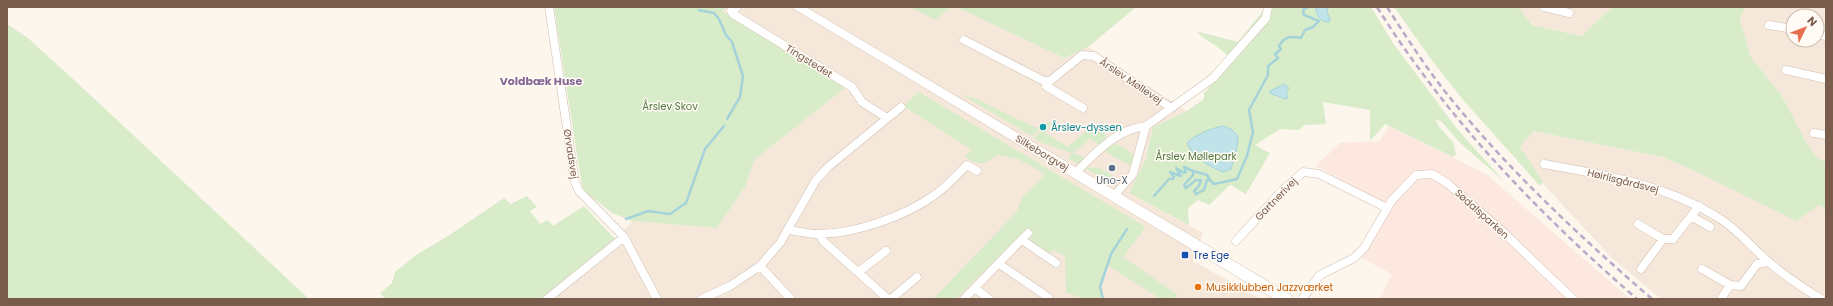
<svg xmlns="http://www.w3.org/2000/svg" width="1833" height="306" viewBox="0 0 1833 306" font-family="Poppins,sans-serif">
  <rect width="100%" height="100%" fill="#fdf6ec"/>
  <path fill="#f5e8da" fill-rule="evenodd" d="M727,7H909L935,20L951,7H956L1064,58L1088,47L1187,111L1153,127L1146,159L1129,193L1203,233L1193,261L1261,299H540L618,237L632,221L717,228L745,187L754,160L845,88L721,11Z
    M1515,7H1612L1583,36L1533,25Z
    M1745,7H1826V163L1816,156L1806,142L1782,96L1750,56L1740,18ZM1793,16H1817V40H1793Z
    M1532,131L1662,157L1693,170L1819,205L1826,210V299H1661L1611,257L1536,176L1520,147Z"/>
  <path fill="#fde8e0" d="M1389,126L1486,174L1630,299L1380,298L1392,274L1361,258L1392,207L1316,166L1340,143L1380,141Z"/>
  <path fill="#d8ecc9" d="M554,7H727L722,11L845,88L754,160L745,187L717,228L632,221L612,213L588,194L582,187Z
    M909,7H951L935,20Z
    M956,7H1136L1088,47L1064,58Z
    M1266,7H1371L1393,43L1457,129L1504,181L1460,143L1442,122L1435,119L1440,128L1453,142L1456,154L1453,157L1385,124L1370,141V110L1323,102L1326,124L1304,125L1299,130L1280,129L1255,145L1270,153L1246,194L1230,185L1209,205L1198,200L1188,208L1189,225L1129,193L1146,159L1153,127L1187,111L1204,99V93L1224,71L1230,59C1220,45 1207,43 1196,31L1238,42Z
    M1394,7H1518L1532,25L1582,36L1612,7H1745L1740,18L1750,56L1782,96L1806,142L1816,156L1826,163V210L1819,205L1796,221L1693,170L1662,157L1533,131L1520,147L1543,182L1540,186L1464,101L1434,63Z
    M7,24L28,38L73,79L309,299H7Z
    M919,92L1146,227L1123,257L1178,295L1173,299H1161L1107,265L1101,287L1102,299H1084L1066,292L1065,256L1053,250L1049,254L1029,241L1033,235L1025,230L956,299H933L1008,221L1016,213L1022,197L1045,174L1020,160L998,155C985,165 979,166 965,157L972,150L903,106Z
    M962,95L977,99L1036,128L1041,123L1053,122L1045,133L1068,147L1093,125L1105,132L1106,140L1099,145L1090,139L1073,153L1086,158L1078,164L1068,158L1072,153L1042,143L1034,138L1041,131L1039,130L1032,136Z
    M1113,145H1120L1134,155L1135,157L1130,166L1104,151Z
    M1098,167L1115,177L1117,187L1086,168Z
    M527,196L537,207L530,211L540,224L548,220L553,226L584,206L615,239L540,299H381L384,297L380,293L392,283L395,272L416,255L448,236L504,198L511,204Z"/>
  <path fill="#bfe3e8" stroke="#a5d3da" d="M1316,7H1328L1327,12L1330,19L1329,22C1321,23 1315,14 1316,7Z
    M1284,84L1289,88L1286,92L1288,98L1285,99L1270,93V91Z
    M1223,126L1231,129L1238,136L1237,148L1231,169L1223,172C1209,166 1193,158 1187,143C1194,135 1212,128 1223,126Z"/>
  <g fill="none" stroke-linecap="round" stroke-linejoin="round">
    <path stroke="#a5d3da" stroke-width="2.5" d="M699,10L714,13L719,19L726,35L732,42L743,76L740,97L727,119
      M1193,171L1207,175L1210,180
      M1154,196L1169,179H1173L1174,177L1170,172L1181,176L1176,168L1184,173L1186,172L1184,167L1193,171V175L1184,185L1186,188L1196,180H1201L1199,186L1194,191L1196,194L1204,190L1207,180H1210L1214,184L1237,179L1247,156L1253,132L1249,110L1268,75V66L1278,58L1275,54L1281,49L1279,46C1285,36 1290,36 1301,38L1305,30L1313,27L1319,21L1304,15L1303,10L1308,7
      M626,219L648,211L670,214L686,203L705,149L724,126
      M1103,299L1100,287L1111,254L1127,229"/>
    <defs>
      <path id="street" d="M549,7L575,182L579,191L624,237L657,299
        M1544,7L1569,13
        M736,8L731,11L733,14L852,87L862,102L887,118
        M1769,25L1793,29
        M1817,34L1826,36
        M964,40L1044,81H1050L1082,55L1094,56L1171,108
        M1786,70L1826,79
        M1050,81L1046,86L1083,108
        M1814,133L1826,135
        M1544,164C1606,175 1668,185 1722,220C1737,230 1749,244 1762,256C1780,273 1800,286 1821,299
        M1075,173C1095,154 1116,129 1146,126
        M1114,196L1133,174L1146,126L1213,78L1266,18L1268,7
        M1691,216L1710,227
        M1638,224L1663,239
        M788,230C798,231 808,234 818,234C855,234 906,216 936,194C947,186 957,175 967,165L977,171
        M820,235L823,241L888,299
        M1022,240L1056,263
        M1236,241L1280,193L1303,172L1319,174L1387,208
        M999,264L1048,297
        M760,266L791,299
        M1641,269L1663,239H1673L1699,206
        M1702,269L1730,285
        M858,272L886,251
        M975,288L989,299
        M547,299L624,237
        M702,299L730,286L760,266L780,243L816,180L828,167L901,107
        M891,299L917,277
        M964,299L1028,233
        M1302,299L1320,275L1354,258L1364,248L1392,200L1416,175L1432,174L1447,183L1503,232L1573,299
        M1721,299L1730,285L1741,286L1757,264L1768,262"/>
      <path id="secondary" d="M793,7H806L1291,295L1293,299H1274L794,9Z"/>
    </defs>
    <use href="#street" stroke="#d1beb0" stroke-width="9"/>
    <use href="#secondary" stroke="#d6c0b0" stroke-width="1"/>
    <use href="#street" stroke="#fff" stroke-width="8"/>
    <use href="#secondary" fill="#fff" fill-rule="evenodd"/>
    <path stroke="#b9a8c9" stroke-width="2.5" stroke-dasharray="6 4" stroke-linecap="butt" d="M1377,7C1447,119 1538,213 1637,299
      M1387,7C1405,35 1423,63 1443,89C1505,167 1577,234 1652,299"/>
  </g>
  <circle fill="#0f9aa8" stroke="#fffaf3" stroke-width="1.5" cx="1043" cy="127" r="4"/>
  <circle fill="#5c6f8a" stroke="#fffaf3" stroke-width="1.5" cx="1112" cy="168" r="4"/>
  <rect fill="#1a4fb4" stroke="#fffaf3" stroke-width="1.5" x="1181" y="251" width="8" height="8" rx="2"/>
  <circle fill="#e8710a" stroke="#fffaf3" stroke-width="1.5" cx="1198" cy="287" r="4"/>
  <g text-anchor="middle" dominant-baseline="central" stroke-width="3" stroke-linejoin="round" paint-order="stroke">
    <g font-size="10" fill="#7a5c4d" stroke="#fffaf3">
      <text transform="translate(809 61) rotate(32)">Tingstedet</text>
      <text transform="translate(1131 81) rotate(34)">Årslev Møllevej</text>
      <text transform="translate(1042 153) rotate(31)">Silkeborgvej</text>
      <text transform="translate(571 154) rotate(81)">Ørvadsvej</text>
      <text transform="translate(1623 181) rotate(14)">Høiriisgårdsvej</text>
      <text transform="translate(1276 199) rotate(-46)">Gartnerivej</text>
      <text transform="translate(1482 214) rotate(42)">Sødalsparken</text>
    </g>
    <g font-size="10" fill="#537a41" stroke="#fffaf3">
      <text x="670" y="106">Årslev Skov</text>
      <text x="1196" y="156">Årslev Møllepark</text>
    </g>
    <g font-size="10" fill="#0d838f" stroke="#fffaf3" text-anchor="start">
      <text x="1051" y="127">Årslev-dyssen</text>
    </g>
    <g font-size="10" fill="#4e5e75" stroke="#fffaf3">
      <text x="1112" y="180">Uno-X</text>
    </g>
    <g font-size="10" fill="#164399" stroke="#fffaf3" text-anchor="start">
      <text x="1193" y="255">Tre Ege</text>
    </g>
    <g font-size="10" fill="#c56008" stroke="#fffaf3" text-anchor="start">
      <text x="1206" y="287">Musikklubben Jazzværket</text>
    </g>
    <g font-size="11" font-weight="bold" fill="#846695" stroke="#fffaf3">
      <text x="541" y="81">Voldbæk Huse</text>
    </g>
  </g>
  <rect width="1833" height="306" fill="none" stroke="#7a5c4d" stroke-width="16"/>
  <g transform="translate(1805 28) rotate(47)"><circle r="19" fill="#fffaf3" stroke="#cabbb1"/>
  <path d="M0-3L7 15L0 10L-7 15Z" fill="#e76f51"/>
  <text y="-6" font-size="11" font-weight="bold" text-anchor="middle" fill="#7a5c4d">N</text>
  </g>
</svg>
